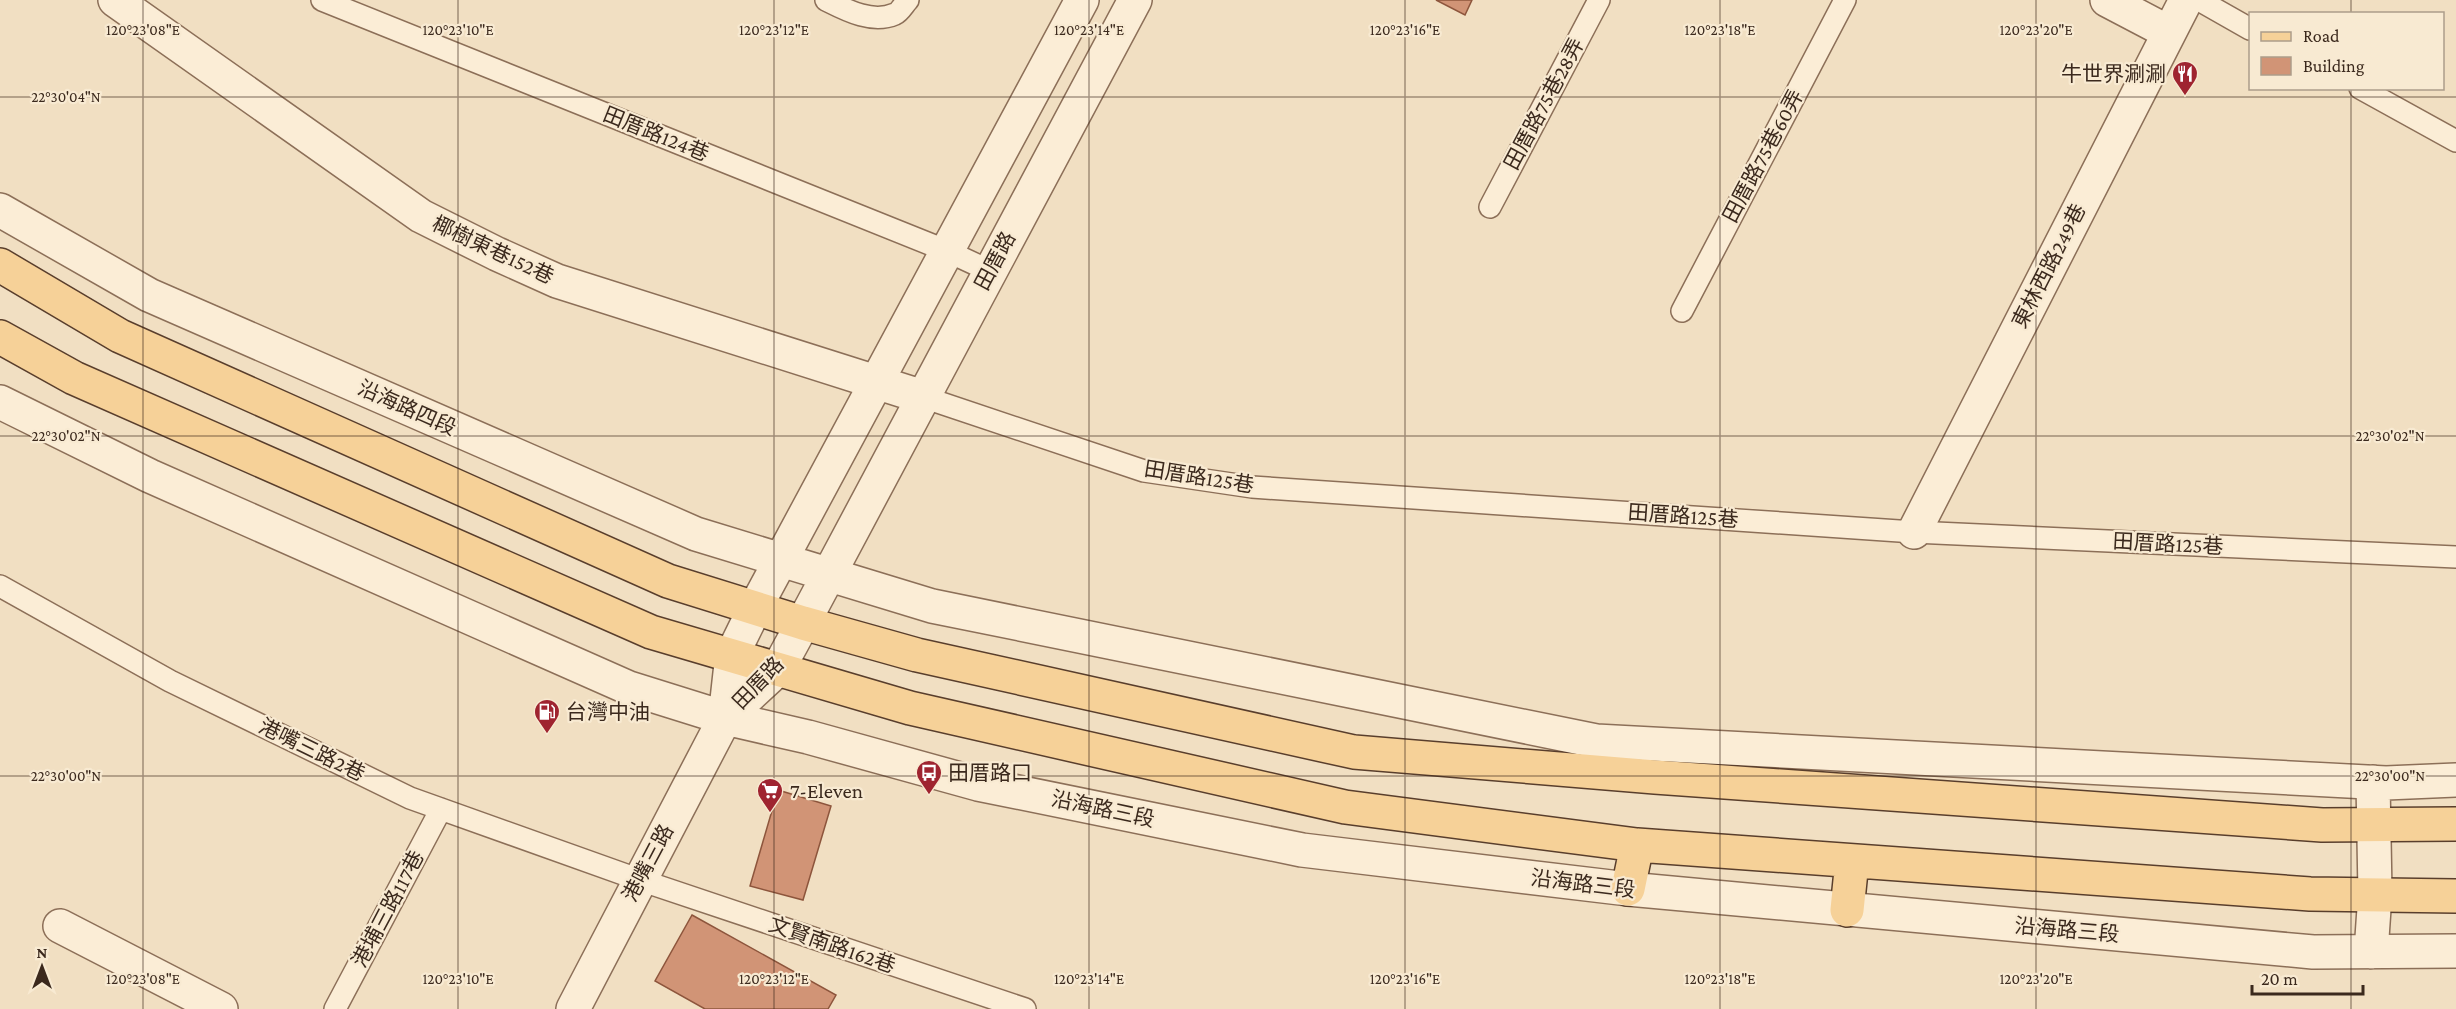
<svg xmlns="http://www.w3.org/2000/svg" width="2456" height="1009" viewBox="0 0 2456 1009" font-family="'Crimson Pro','Noto Sans TC',serif">
  <rect width="100%" height="100%" fill="#f1dfc2"/>
  <path fill="#d19476" stroke="#8d553c" stroke-width="1.5" d="M1436,0H1472L1465,15Z
    M778,790L831,806L803,900L750,886Z
    M692,915L836,995L828,1009H705L655,981Z"/>
  <g fill="none" stroke-linecap="round" stroke-linejoin="round">
    <defs>
      <path id="lane" d="M322,0L947,251L990,271
        M826,0C846,10 872,24 895,14C900,12 904,4 908,0
        M2199,0L2250,29
        M2360,88L2456,141
        M1490,207L1599,0
        M1682,311L1845,0
        M923,397L1144,471L1252,487L1914,532L2456,557
        M0,586L170,681L410,798L640,880L1025,1009
        M335,1009L441,809"/>
      <path id="street" d="M115,0L421,216L497,254L557,281L923,397
        M2107,0L2168,32
        M0,210L149,295L696,534L932,606L1596,741L2386,783L2456,780
        M0,402L150,476L629,688L725,718L808,737L978,784L1302,850L1628,889L2313,952L2456,951
        M1914,532L2186,0
        M725,718L732,655L755,608L1082,0
        M60,926L221,1009
        M2371,952L2375,894L2373,782
        M573,1009L725,718L778,669L803,623L1135,0"/>
      <path id="primary" d="M0,265L120,336L668,581L803,623L917,655L1354,752L1655,777L2322,825L2456,824
        M0,337L74,378L651,632L910,708L1345,807L1637,845L2310,894L2456,896
        M1628,889L1637,845
        M1847,910L1852,861"/>
    </defs>
    <use href="#lane" stroke="#8c6f58" stroke-width="24"/>
    <use href="#street" stroke="#8c6f58" stroke-width="36"/>
    <use href="#primary" stroke="#593e2c" stroke-width="36"/>
    <use href="#lane" stroke="#fbedd6" stroke-width="21"/>
    <use href="#street" stroke="#fbedd6" stroke-width="33"/>
    <use href="#primary" stroke="#f6d198" stroke-width="33"/>
  </g>
  <path fill="none" stroke="#3b291d" stroke-width="1.5" stroke-opacity="0.45" d="M143,0V1009M458,0V1009M774,0V1009M1089,0V1009M1405,0V1009M1720,0V1009M2036,0V1009M2351,0V14M2351,88V1009M0,97H2456M0,436H2456M0,776H2456"/>
  <defs>
    <symbol id="restaurant-pin" viewBox="-11 -11 22 30"><path d="M0 17L-7.5 6A9.5 9.5 0 1 1 7.5 6Z" fill="#9f2430" stroke="#f8ead2"/><path d="M-5-6h1v4h1v-4h1v4h1v-4h1v5L-1.5 .5V6h-2V.5L-5-1ZM5-6V6H3V1.5H1.5Q1.5-4 5-6Z" fill="#fff"/></symbol>
    <symbol id="fuel-pin" viewBox="-11 -11 22 30"><path d="M0 17L-7.5 6A9.5 9.5 0 1 1 7.5 6Z" fill="#9f2430" stroke="#f8ead2"/><path d="M-5.5-6h7V0h2V4h1.3V-2.5L3-4.5l.8-.8L6-3V5H2.5V1h-1V6h-7ZM-4.2-4.7v3.2H.2V-4.7Z" fill="#fff"/></symbol>
    <symbol id="bus-pin" viewBox="-11 -11 22 30"><path d="M0 17L-7.5 6A9.5 9.5 0 1 1 7.5 6Z" fill="#9f2430" stroke="#f8ead2"/><path d="M-5-6H5V4H4V6H2V4H-2V6H-4V4H-5ZM-3.5-4V0h7V-4ZM-3.5 1.2v1.5H-2V1.2ZM2 1.2v1.5H3.5V1.2Z" fill="#fff"/></symbol>
    <symbol id="supermarket-pin" viewBox="-11 -11 22 30"><path d="M0 17L-7.5 6A9.5 9.5 0 1 1 7.5 6Z" fill="#9f2430" stroke="#f8ead2"/><path d="M-6-5.5h2.5l.6 2H6L4.5 2H-2.5L-4.4-4H-6ZM-1.5 3.2a1.3 1.3 0 1 0 .1 0ZM3 3.2a1.3 1.3 0 1 0 .1 0Z" fill="#fff"/></symbol>
  </defs>
  <g fill-rule="evenodd">
    <use href="#restaurant-pin" x="2170" y="59" width="30" height="40"/>
    <use href="#fuel-pin" x="532" y="697" width="30" height="40"/>
    <use href="#bus-pin" x="914" y="758" width="30" height="40"/>
    <use href="#supermarket-pin" x="755" y="776" width="30" height="40"/>
  </g>
  <g text-anchor="middle" dominant-baseline="central" stroke-width="4.5" stroke-linejoin="round" paint-order="stroke">
    <g font-size="21" fill="#3b291d" stroke="#f8ead2" text-anchor="start">
      <text x="2166" y="74" text-anchor="end">牛世界涮涮</text>
      <text x="566" y="712">台灣中油</text>
      <text x="948" y="773">田厝路口</text>
      <text x="790" y="791">7-Eleven</text>
    </g>
    <g font-size="21" fill="#3b291d" stroke="#f8ead2">
      <text transform="translate(1544 104) rotate(-62)">田厝路75巷28弄</text>
      <text transform="translate(656 134) rotate(22)">田厝路124巷</text>
      <text transform="translate(1763 156) rotate(-62)">田厝路75巷60弄</text>
      <text transform="translate(493 250) rotate(25)">椰樹東巷152巷</text>
      <text transform="translate(995 261) rotate(-62)">田厝路</text>
      <text transform="translate(2049 266) rotate(-63)">東林西路249巷</text>
      <text transform="translate(407 408) rotate(24)">沿海路四段</text>
      <text transform="translate(1199 477) rotate(9)">田厝路125巷</text>
      <text transform="translate(1683 516) rotate(4)">田厝路125巷</text>
      <text transform="translate(2168 544) rotate(3)">田厝路125巷</text>
      <text transform="translate(758 683) rotate(-46)">田厝路</text>
      <text transform="translate(312 750) rotate(26)">港嘴三路2巷</text>
      <text transform="translate(1103 809) rotate(12)">沿海路三段</text>
      <text transform="translate(648 863) rotate(-62)">港嘴三路</text>
      <text transform="translate(1583 884) rotate(7)">沿海路三段</text>
      <text transform="translate(388 909) rotate(-62)">港埔三路117巷</text>
      <text transform="translate(2067 930) rotate(5)">沿海路三段</text>
      <text transform="translate(832 945) rotate(19)">文賢南路162巷</text>
    </g>
  </g>
  <g font-size="15" text-anchor="middle" fill="#3b291d" stroke="#f8ead2" stroke-width="4.5" stroke-linejoin="round" paint-order="stroke">
    <text x="143" y="35">120°23'08"E</text>
    <text x="458" y="35">120°23'10"E</text>
    <text x="774" y="35">120°23'12"E</text>
    <text x="1089" y="35">120°23'14"E</text>
    <text x="1405" y="35">120°23'16"E</text>
    <text x="1720" y="35">120°23'18"E</text>
    <text x="2036" y="35">120°23'20"E</text>
    <text x="66" y="102">22°30'04"N</text>
    <text x="66" y="441">22°30'02"N</text>
    <text x="2390" y="441">22°30'02"N</text>
    <text x="66" y="781">22°30'00"N</text>
    <text x="2390" y="781">22°30'00"N</text>
    <text x="143" y="984">120°23'08"E</text>
    <text x="458" y="984">120°23'10"E</text>
    <text x="774" y="984">120°23'12"E</text>
    <text x="1089" y="984">120°23'14"E</text>
    <text x="1405" y="984">120°23'16"E</text>
    <text x="1720" y="984">120°23'18"E</text>
    <text x="2036" y="984">120°23'20"E</text>
  </g>
  <rect x="2249" y="12" width="195" height="78" fill="#f8ead2" stroke="#ac9d8a" stroke-width="1.5"/>
  <rect x="2261" y="32" width="30" height="9" fill="#f6d198" stroke="#ac9d8a" stroke-width="1.5"/>
  <text x="2303" y="42" font-size="18" fill="#3b291d">Road</text>
  <rect x="2261" y="57" width="30" height="18" fill="#d19476" stroke="#ac9d8a" stroke-width="1.5"/>
  <text x="2303" y="72" font-size="18" fill="#3b291d">Building</text>
  <g transform="translate(42 967)" stroke="#f8ead2" stroke-width="4.5" paint-order="stroke">
  <path d="M0-4.5L10 22L0 15L-10 22Z" fill="#3b291d"/>
  <text y="-9" font-size="16" font-weight="bold" text-anchor="middle" fill="#3b291d">N</text>
  </g>
  <path d="M2252 985v9h111v-9" fill="none" stroke="#3b291d" stroke-width="3"/>
  <text x="2261" y="985" font-size="18" fill="#3b291d" stroke="#f8ead2" stroke-width="4.5" paint-order="stroke">20 m</text>
</svg>
